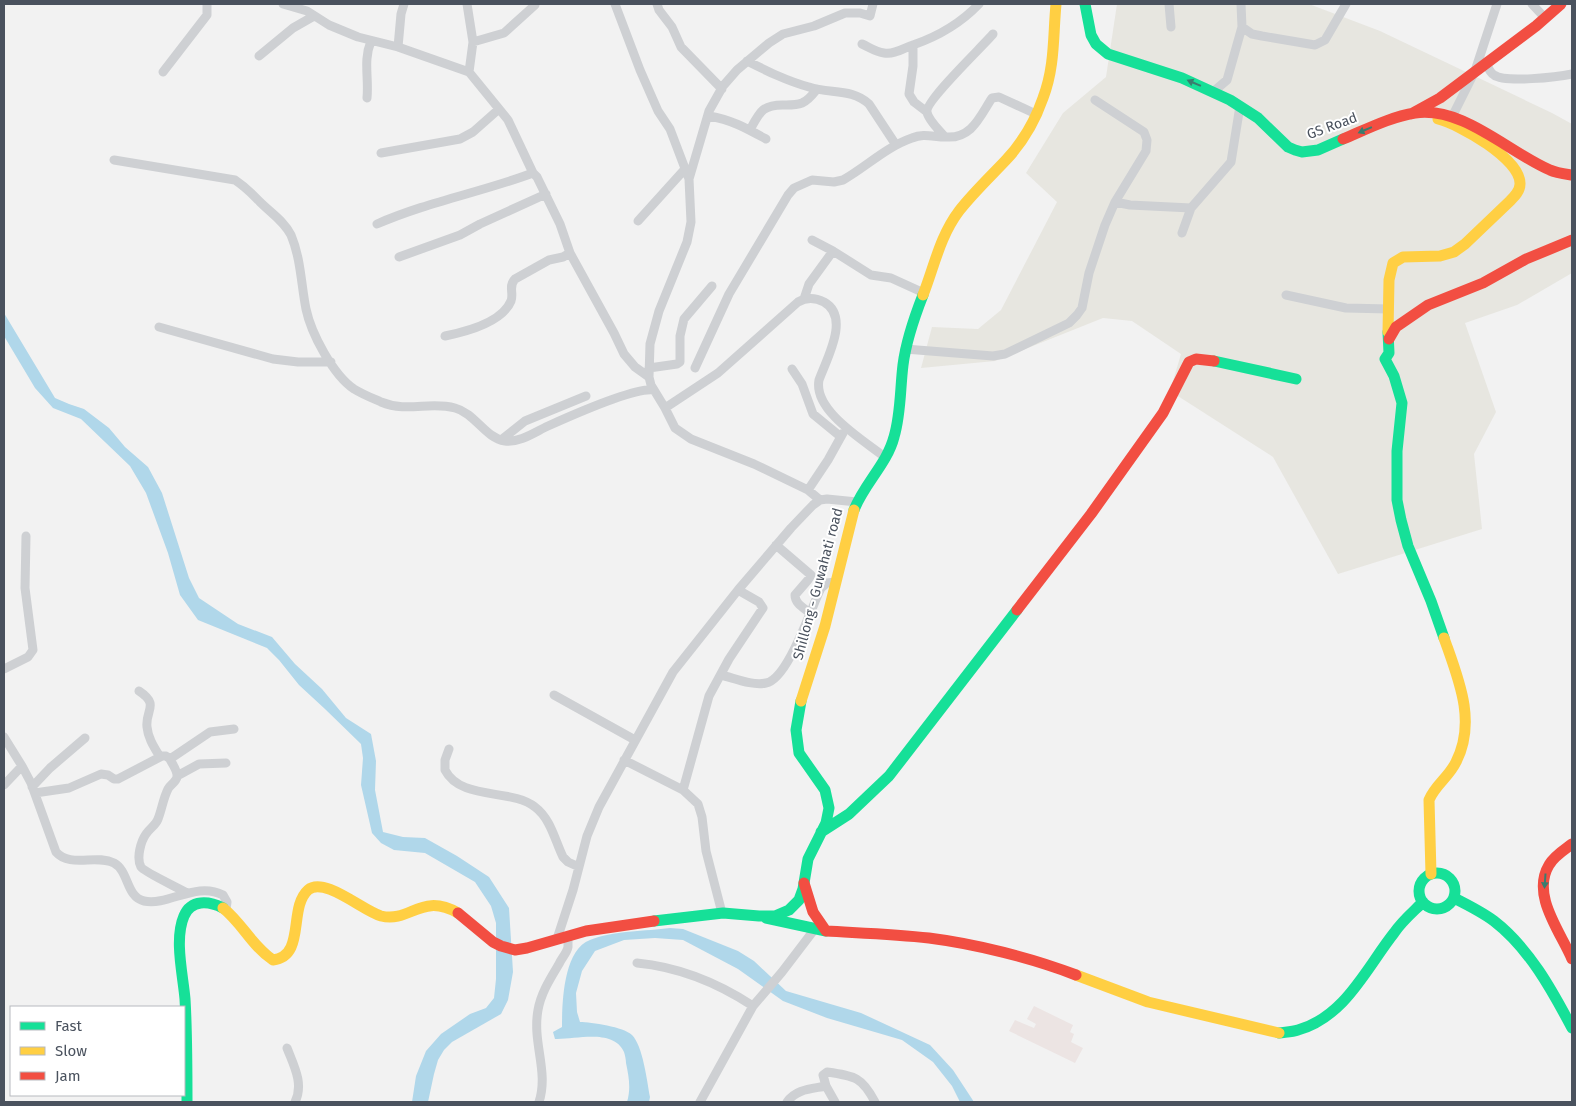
<svg xmlns="http://www.w3.org/2000/svg" width="1576" height="1106" viewBox="0 0 1576 1106" font-family="'Fira Sans',sans-serif">
  <rect width="100%" height="100%" fill="#f2f2f2"/>
  <path fill="#e7e6e0" d="M1117,4H1309L1380,31L1552,113L1572,124V273L1517,305L1465,323L1496,412L1474,454L1482,529L1338,574L1273,457L1170,391L1181,354L1132,321L1103,318L995,361L921,368L932,327L978,329L1001,310L1057,202L1026,173L1063,113L1106,77Z"/>
  <path fill="#ece4e3" d="M1034,1006L1073,1025L1070,1032L1074,1034L1071,1042L1083,1048L1075,1063L1009,1031L1015,1020L1034,1028L1036,1024L1027,1019Z"/>
  <path fill="#b0d7ea" d="M4,313L55,398L69,404L84,409L109,428L125,447L148,467L162,493L189,578L199,598L238,624L272,637L295,664L322,689L346,718L371,734L376,761L375,790L383,832L403,837L425,838L457,856L489,877L509,908L513,972L508,1000L501,1014L452,1042L444,1050L438,1060L434,1074L428,1102H412L416,1076L426,1051L441,1034L470,1014L486,1008L494,998L496,979V923L491,906L475,882L425,853L394,850L381,843L372,833L361,785L363,758L361,744L325,709L299,685L279,660L267,648L198,620L180,595L168,553L146,493L130,466L81,419L53,408L35,388L4,336Z
    M670,928L683,929L738,951L754,961L786,991L861,1013L930,1045L953,1070L974,1102H960L952,1086L933,1062L902,1040L827,1018L783,1001L738,969L683,940L655,938L624,940L595,951L582,971L576,993L577,1012L580,1022C591,1022 624,1027 632,1035C643,1046 647,1081 650,1097L649,1102H627C631,1089 629,1077 626,1063C626,1060 625,1055 624,1052C613,1028 575,1040 555,1039L553,1032L562,1027C562,1004 563,950 590,940C611,931 647,931 670,928Z"/>
  <g fill="none" stroke-linecap="round" stroke-linejoin="round">
    <path stroke="#ced0d3" stroke-width="9" d="M283,4L307,11L329,25L358,37L398,47L469,72L508,120L533,173L537,177L560,224L570,253L614,333L624,354L635,367L649,377
      M467,4L473,42L469,72
      M615,4L640,70L658,111L670,129L689,179
      M657,4L659,10L672,27L681,47L722,89
      M873,4L870,16L860,13H845L814,26L783,34L769,43L737,70L723,86L709,111L689,179L691,222L687,242L659,311L650,344L649,377L651,385L665,408L718,373L798,302C807,297 816,298 824,302C851,317 826,360 819,380C813,411 865,441 886,458
      M1169,4L1171,27
      M1532,4L1545,18
      M1242,27L1252,34L1262,36L1315,45L1325,40L1346,4
      M473,42L504,33L535,5
      M862,44C869,47 876,52 884,53C894,55 904,48 913,45C939,36 960,24 979,4
      M913,45V66L909,94L914,102L927,112
      M398,47L401,14L404,4
      M259,56L293,28L314,16
      M747,61C767,71 787,81 809,87C830,94 852,88 869,104L896,145
      M1486,62C1488,67 1489,72 1494,75C1505,83 1558,77 1572,74
      M163,72L207,15V4
      M1213,92L1227,80L1242,27L1241,4
      M367,98C369,77 363,61 371,41
      M709,116C732,120 746,128 766,139
      M1452,117L1475,71L1497,4
      M750,130C760,111 763,104 786,105C792,105 797,105 802,103C809,100 813,94 817,89
      M945,137C940,131 928,120 927,112C925,101 983,46 993,34
      M381,153L460,139L473,132L499,109
      M114,160L235,180C247,188 251,193 260,202C271,213 284,221 291,235C301,259 301,284 306,309C311,333 333,375 354,389C362,394 372,398 381,402C408,413 429,401 455,408C475,413 485,438 505,441C520,443 535,432 548,426C568,417 635,387 654,390
      M1115,202L1130,205L1191,208
      M638,221L685,169
      M377,224C427,202 482,192 533,173
      M1182,233L1191,208L1231,162L1240,106
      M812,240L833,251L871,275L891,278L924,293
      M399,257L460,235L480,224L546,194
      M1286,295L1346,308L1389,309
      M804,299L809,284L833,251
      M159,327L273,359L298,362H331
      M445,336C465,332 502,323 511,301C514,293 508,286 515,279L549,260L563,257L570,253
      M905,349L993,356L1005,354L1069,323L1077,315L1082,308L1089,273L1105,225L1115,202L1146,151L1147,140L1144,132L1095,100
      M649,368L677,364L680,362V336L684,319L712,286
      M695,368L729,294L788,195L794,188L812,180L834,182L843,180C866,167 886,147 912,138C924,133 933,137 946,137C972,139 980,116 992,98L999,97L1036,114
      M792,369L802,384L813,414L841,437
      M665,408L675,428L691,439L754,464L808,490L820,500
      M501,440L525,421L586,396
      M808,490L828,460L843,433
      M776,545L811,575L808,580L795,595C795,604 804,608 810,613
      M4,669L28,657L33,650L25,588L26,536
      M721,675C734,678 752,686 766,683C788,679 811,608 821,588L827,583L835,582
      M139,691C160,705 145,710 147,727C148,738 154,747 160,757
      M554,695L635,740
      M4,737L22,766L31,783L56,852C70,868 96,854 114,863C129,871 126,897 144,901C169,906 196,881 223,895L227,902L226,909
      M449,749L445,760V770C461,801 511,788 535,807C551,819 555,841 563,857L568,862L579,867
      M170,759C172,764 178,771 177,777C176,782 170,785 168,789C163,799 162,809 158,819C156,825 150,828 146,834C141,841 136,858 141,867C144,872 179,888 187,893
      M624,760L683,790L698,804L702,817L706,851L722,913
      M177,776L199,764L226,763
      M4,785L22,766
      M32,787L50,768L85,738
      M683,790L709,696L729,659L763,608L759,602L738,590
      M35,793L69,788L101,774L108,775L114,779H118L162,756H166L170,759L210,732L234,729
      M557,939L573,890L587,836L599,807L673,672L738,590L791,528L813,505L820,500L827,499L857,502
      M637,963C679,967 718,983 753,1006
      M287,1048C294,1066 304,1084 295,1102
      M826,1086L835,1102
      M539,1102C549,1071 532,1043 538,1010C541,993 550,979 559,964C561,959 567,953 568,947C568,944 568,939 568,936
      M700,1102L753,1006L782,972L814,930
      M787,1102C796,1089 811,1089 826,1086L823,1075L827,1072C855,1076 862,1077 875,1102"/>
    <path stroke="#16e098" stroke-width="11" d="M1085,4L1091,35L1096,44L1108,54L1182,78L1230,100L1258,118L1288,147L1295,150L1302,152L1318,150L1343,139
      M1388,332L1389,353L1385,359L1394,376L1402,403L1397,451V500L1401,520L1408,546L1431,601L1444,638
      M1214,361L1296,379
      M854,510C864,484 887,464 894,437C901,414 900,389 903,365C906,341 914,318 923,295
      M821,832L849,814L889,776L1017,610
      M1419 891a18 18 0 1 1 36 0a18 18 0 1 1-36 0Z
      M1454,898C1468,905 1482,912 1494,921C1529,948 1552,990 1572,1028
      M766,918L826,931
      M654,921L723,913L759,916H775L789,910L799,900L803,889L808,859L826,823L829,808L825,790L799,753L796,730L801,701
      M1279,1033C1286,1032 1292,1032 1298,1030C1345,1017 1367,967 1394,933C1402,921 1413,912 1423,902
      M187,1102C187,1068 187,1033 185,999C183,975 174,939 184,916C191,899 209,901 223,908"/>
    <path stroke="#ffcf43" stroke-width="11" d="M923,295C934,267 940,236 959,211C973,193 990,177 1006,160C1022,143 1035,121 1043,98C1055,67 1053,36 1056,4
      M1388,332L1389,280L1393,263L1403,257L1440,256L1454,252L1465,244L1510,201C1515,196 1520,191 1520,184C1521,159 1459,124 1438,119
      M801,701L825,626L854,510
      M1431,874L1429,800C1435,785 1449,777 1456,762C1477,721 1458,678 1444,638
      M223,908C242,923 252,946 273,960C306,956 288,908 308,890C324,876 363,911 381,916C411,923 421,892 458,913
      M1076,975L1148,1002L1279,1033"/>
    <path stroke="#f24e42" stroke-width="11" d="M1411,114L1440,98L1536,26L1561,4
      M1343,139C1367,129 1390,117 1415,113C1463,106 1508,152 1550,170C1556,173 1565,174 1572,175
      M1389,339L1396,327L1428,305L1483,283L1526,259L1572,240
      M1017,610L1091,514L1163,413L1189,362L1196,359L1214,361
      M1572,844C1564,850 1554,856 1549,865C1531,895 1560,931 1572,959
      M804,883L813,912L826,931C860,933 895,934 929,938C976,944 1032,958 1076,975
      M458,913L493,942L501,946L515,950L527,948L586,931L654,921"/>
  </g>
  <defs><path id="oneway-solid" d="M-6-.8H1V-3.2L6.5 0L1 3.2V.8H-6Z" transform="scale(1.25)"/></defs>
  <g fill="#3a7d6f">
    <use href="#oneway-solid" transform="translate(1194 83) rotate(-157)"/>
    <use href="#oneway-solid" transform="translate(1365 130) rotate(157)"/>
    <use href="#oneway-solid" transform="translate(1545 881) rotate(94)"/>
  </g>
  <g text-anchor="middle" dominant-baseline="central" stroke-width="4" stroke-linejoin="round" paint-order="stroke">
    <g font-size="14" fill="#4a525e" stroke="#fff">
      <text transform="translate(1332 126) rotate(-20)">GS Road</text>
      <text transform="translate(818 584) rotate(-75)">Shillong - Guwahati road</text>
    </g>
  </g>
  <rect width="1576" height="1106" fill="none" stroke="#4a525e" stroke-width="10"/>
  <rect x="10" y="1006" width="175" height="90" fill="#ffffff" stroke="#b7babf"/>
  <rect x="20" y="1022" width="25" height="8" fill="#16e098" stroke="#b7babf"/>
  <text x="55" y="1031" font-size="15" fill="#4a525e">Fast</text>
  <rect x="20" y="1047" width="25" height="8" fill="#ffcf43" stroke="#b7babf"/>
  <text x="55" y="1056" font-size="15" fill="#4a525e">Slow</text>
  <rect x="20" y="1072" width="25" height="8" fill="#f24e42" stroke="#b7babf"/>
  <text x="55" y="1081" font-size="15" fill="#4a525e">Jam</text>
</svg>
